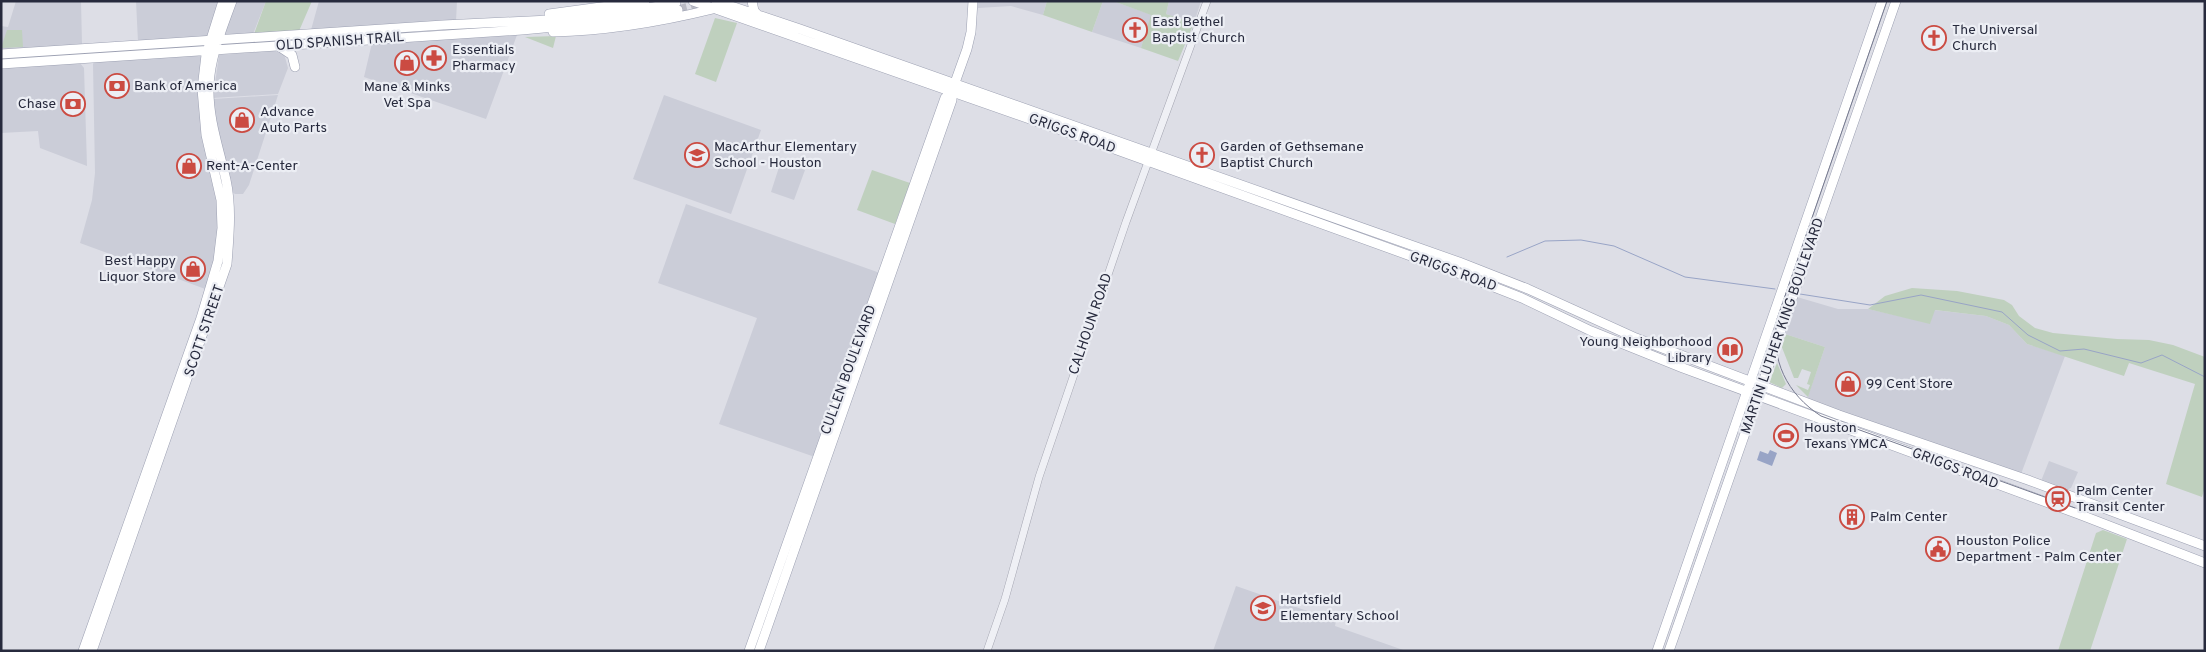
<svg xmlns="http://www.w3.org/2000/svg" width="2206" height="652" viewBox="0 0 2206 652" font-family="Overpass,sans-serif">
  <rect width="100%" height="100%" fill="#dddee6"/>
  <path fill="#cbcdd8" d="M16,1H81L82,44L1,51V26L8,27Z
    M136,1H221L207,37L138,42Z
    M234,1H266L253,34H225Z
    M319,1H457L456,21L311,30Z
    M978,1H1047L1043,15L1011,6L978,8Z
    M1103,1H1113L1152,15L1141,48L1092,32Z
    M1169,1H1201L1194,23L1166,14Z
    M517,35L486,119L364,77L372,43Z
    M283,50L288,68L278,94L213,98L219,55Z
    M201,55L202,56L220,232L208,290L80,243L92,200L95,173L93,64L94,62Z
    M80,63L84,68L87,166L40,148L38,131L1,133V68Z
    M278,95L249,185L243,194H235L232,192L219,150L213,99Z
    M664,95L761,130L731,214L633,179Z
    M781,161L805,170L794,200L771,192Z
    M686,204L880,273L815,457L719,424L757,318L658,283Z
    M1797,297L1838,309H1868L1930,323L1934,310L1986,316L2009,325L2027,344L2065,356L2021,474L1955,453L1807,399L1825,347L1785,334Z
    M2049,461L2078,472L2071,488L2066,490L2041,481Z
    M1236,586L1336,621L1335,626L1406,651H1213Z"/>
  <path fill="#bfd0be" d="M266,1H312L299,31L254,34Z
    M1047,1H1103L1092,32L1043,15Z
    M1113,1H1169L1166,14L1194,23L1178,61L1141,48L1151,15Z
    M715,18L737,23L716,82L695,74Z
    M7,30H22L23,47L1,48Z
    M556,36L553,48L525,37Z
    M872,170L910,183L895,224L857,210Z
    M1912,288L1957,291L2004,300L2012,305L2019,316L2035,328L2053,333L2117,339L2149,340L2173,345L2205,357V487L2202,497L2166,484L2195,384L2129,363L2124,376L2027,344L2009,325L1986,316L1935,310L1930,324L1868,309L1885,296Z
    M1785,334L1825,347L1808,397L1796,385L1808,390L1810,385L1807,384L1811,372L1802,369L1798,378H1794L1781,345Z
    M1777,363L1786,384L1782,388L1769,382Z
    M2103,530L2127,539L2090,651H2058L2096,533Z"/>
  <path fill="#98a4c6" d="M1770,450L1777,453L1772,466L1757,460L1760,451L1768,454Z"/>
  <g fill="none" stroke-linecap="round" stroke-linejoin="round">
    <path stroke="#98a4c6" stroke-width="1" d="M1507,257L1545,241L1581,240L1614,246L1685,277L1775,289
      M1800,294L1870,305L1921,295L2002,312L2028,335L2060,351L2084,349L2141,363L2162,355L2205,377"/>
    <path stroke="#b9bac4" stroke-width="9" stroke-dasharray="9 4.5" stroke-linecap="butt" d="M678,10L712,1"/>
    <defs>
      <path id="minor" d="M987,651L1005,599L1039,477L1126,222L1207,1"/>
      <path id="major" d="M693,1L1081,137L1466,276L1522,298L1591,331L1683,368L2081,515L2205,563
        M716,1L800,29L1459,262L1528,289L1636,338L1839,415L2028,480L2205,546
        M752,1L754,11L759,16
        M549,14L645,1
        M553,32C607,31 660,22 713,9
        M280,47L292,55L295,67
        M1,54L443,25L550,20L624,12L676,3
        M1,64L522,30L597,23L678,10
        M83,651L201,318L218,261L222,228L221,200L206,135L202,89L206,55L223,1
        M92,651L227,264C229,236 232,208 226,180C219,148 208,119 209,86C210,57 222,29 232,1
        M749,651L945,98L952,91
        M759,651L952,100V91L967,49L971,32L973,1
        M1657,651L1882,1
        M1669,651L1896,1"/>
    </defs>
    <use href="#minor" stroke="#a3a4b0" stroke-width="8"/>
    <use href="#major" stroke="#9ca0b2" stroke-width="10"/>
    <use href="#minor" stroke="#eff0f5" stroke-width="7"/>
    <use href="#major" stroke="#fff" stroke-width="9"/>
    <path stroke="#777b90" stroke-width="1" d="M1887,1L1777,319C1770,360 1787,394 1821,416L2075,508"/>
  </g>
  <defs>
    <symbol id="church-ring" viewBox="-11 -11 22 22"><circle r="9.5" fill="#eceef4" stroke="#cb4b42" stroke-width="1.5"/><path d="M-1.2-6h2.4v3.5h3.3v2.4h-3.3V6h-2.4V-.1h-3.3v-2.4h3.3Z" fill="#cb4b42"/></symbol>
    <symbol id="pharmacy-ring" viewBox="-11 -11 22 22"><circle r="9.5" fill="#eceef4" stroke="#cb4b42" stroke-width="1.5"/><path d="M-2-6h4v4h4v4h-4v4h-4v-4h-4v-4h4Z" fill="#cb4b42"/></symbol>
    <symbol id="shop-ring" viewBox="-11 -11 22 22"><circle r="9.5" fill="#eceef4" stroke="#cb4b42" stroke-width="1.5"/><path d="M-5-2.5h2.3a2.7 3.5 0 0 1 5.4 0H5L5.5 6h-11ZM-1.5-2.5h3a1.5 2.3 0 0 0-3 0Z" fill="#cb4b42"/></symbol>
    <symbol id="bank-ring" viewBox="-11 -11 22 22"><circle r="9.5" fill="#eceef4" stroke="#cb4b42" stroke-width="1.5"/><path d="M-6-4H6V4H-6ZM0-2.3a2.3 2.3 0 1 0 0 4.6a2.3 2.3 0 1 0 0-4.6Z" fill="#cb4b42"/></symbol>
    <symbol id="school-ring" viewBox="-11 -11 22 22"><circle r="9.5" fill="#eceef4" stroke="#cb4b42" stroke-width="1.5"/><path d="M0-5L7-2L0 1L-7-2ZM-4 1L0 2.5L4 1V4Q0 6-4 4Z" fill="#cb4b42"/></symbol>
    <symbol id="library-ring" viewBox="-11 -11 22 22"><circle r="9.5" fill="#eceef4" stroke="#cb4b42" stroke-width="1.5"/><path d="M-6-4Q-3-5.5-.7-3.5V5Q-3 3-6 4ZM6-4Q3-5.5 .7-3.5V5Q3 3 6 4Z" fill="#cb4b42"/></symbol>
    <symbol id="stadium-ring" viewBox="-11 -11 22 22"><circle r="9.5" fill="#eceef4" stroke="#cb4b42" stroke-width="1.5"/><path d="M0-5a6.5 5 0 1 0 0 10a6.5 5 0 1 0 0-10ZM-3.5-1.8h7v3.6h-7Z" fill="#cb4b42"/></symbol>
    <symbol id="station-ring" viewBox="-11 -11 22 22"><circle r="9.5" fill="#eceef4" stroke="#cb4b42" stroke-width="1.5"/><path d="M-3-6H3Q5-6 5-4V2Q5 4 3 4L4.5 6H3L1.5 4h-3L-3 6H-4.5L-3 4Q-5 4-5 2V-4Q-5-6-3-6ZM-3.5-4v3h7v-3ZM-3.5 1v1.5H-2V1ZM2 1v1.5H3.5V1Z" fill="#cb4b42"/></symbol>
    <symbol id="building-ring" viewBox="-11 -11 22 22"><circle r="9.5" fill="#eceef4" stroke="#cb4b42" stroke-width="1.5"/><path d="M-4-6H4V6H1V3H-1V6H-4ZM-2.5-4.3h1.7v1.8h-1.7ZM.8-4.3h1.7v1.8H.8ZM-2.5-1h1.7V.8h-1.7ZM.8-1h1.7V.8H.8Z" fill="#cb4b42"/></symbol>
    <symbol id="civic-ring" viewBox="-11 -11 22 22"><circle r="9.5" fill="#eceef4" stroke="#cb4b42" stroke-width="1.5"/><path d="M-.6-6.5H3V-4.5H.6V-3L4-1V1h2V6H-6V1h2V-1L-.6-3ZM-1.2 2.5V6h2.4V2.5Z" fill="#cb4b42"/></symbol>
  </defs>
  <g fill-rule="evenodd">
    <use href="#church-ring" x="1121" y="16" width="28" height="28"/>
    <use href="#church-ring" x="1920" y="24" width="28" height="28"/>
    <use href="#pharmacy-ring" x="420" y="44" width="28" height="28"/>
    <use href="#shop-ring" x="393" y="49" width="28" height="28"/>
    <use href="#bank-ring" x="103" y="72" width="28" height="28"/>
    <use href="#bank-ring" x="59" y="90" width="28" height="28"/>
    <use href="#shop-ring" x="228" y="106" width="28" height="28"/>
    <use href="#school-ring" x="683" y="141" width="28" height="28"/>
    <use href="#church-ring" x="1188" y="141" width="28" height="28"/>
    <use href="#shop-ring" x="175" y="152" width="28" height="28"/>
    <use href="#shop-ring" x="179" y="255" width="28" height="28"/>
    <use href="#library-ring" x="1716" y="336" width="28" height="28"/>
    <use href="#shop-ring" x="1834" y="370" width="28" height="28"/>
    <use href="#stadium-ring" x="1772" y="422" width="28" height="28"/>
    <use href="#station-ring" x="2044" y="485" width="28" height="28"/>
    <use href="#building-ring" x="1838" y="503" width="28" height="28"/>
    <use href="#civic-ring" x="1924" y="535" width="28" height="28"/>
    <use href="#school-ring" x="1249" y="594" width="28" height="28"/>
  </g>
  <g text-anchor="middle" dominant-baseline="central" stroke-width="4.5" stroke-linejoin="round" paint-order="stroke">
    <g font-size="14" fill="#272a3d" stroke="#eceef4" text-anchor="start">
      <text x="1152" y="22">East Bethel<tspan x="1152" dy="16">Baptist Church</tspan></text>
      <text x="1952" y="30">The Universal<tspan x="1952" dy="16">Church</tspan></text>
      <text x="452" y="50">Essentials<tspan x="452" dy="16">Pharmacy</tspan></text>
      <text x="134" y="86">Bank of America</text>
      <text x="407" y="87" text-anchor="middle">Mane &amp; Minks<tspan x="407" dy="16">Vet Spa</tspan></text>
      <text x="56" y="104" text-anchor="end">Chase</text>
      <text x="260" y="112">Advance<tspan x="260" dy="16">Auto Parts</tspan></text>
      <text x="714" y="147">MacArthur Elementary<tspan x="714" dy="16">School - Houston</tspan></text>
      <text x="1220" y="147">Garden of Gethsemane<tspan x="1220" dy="16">Baptist Church</tspan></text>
      <text x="206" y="166">Rent-A-Center</text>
      <text x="176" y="261" text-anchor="end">Best Happy<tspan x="176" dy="16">Liquor Store</tspan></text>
      <text x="1712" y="342" text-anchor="end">Young Neighborhood<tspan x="1712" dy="16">Library</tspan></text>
      <text x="1866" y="384">99 Cent Store</text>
      <text x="1804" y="428">Houston<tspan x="1804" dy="16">Texans YMCA</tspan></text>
      <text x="2076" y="491">Palm Center<tspan x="2076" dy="16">Transit Center</tspan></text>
      <text x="1870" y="517">Palm Center</text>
      <text x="1956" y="541">Houston Police<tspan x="1956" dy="16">Department - Palm Center</tspan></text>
      <text x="1280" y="600">Hartsfield<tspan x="1280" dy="16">Elementary School</tspan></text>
    </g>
    <g font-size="14" fill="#272a3d" stroke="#eceef4">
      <text transform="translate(340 42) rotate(-4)">OLD SPANISH TRAIL</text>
      <text transform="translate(1072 134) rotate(20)">GRIGGS ROAD</text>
      <text transform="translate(1453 272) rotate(20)">GRIGGS ROAD</text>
      <text transform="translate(1091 324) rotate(-71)">CALHOUN ROAD</text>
      <text transform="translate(1783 326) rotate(-71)">MARTIN LUTHER KING BOULEVARD</text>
      <text transform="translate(205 331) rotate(-71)">SCOTT STREET</text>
      <text transform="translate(849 370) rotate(-70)">CULLEN BOULEVARD</text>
      <text transform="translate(1955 469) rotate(21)">GRIGGS ROAD</text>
    </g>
  </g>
  <rect width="2206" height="652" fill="none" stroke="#272a3d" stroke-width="5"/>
</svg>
